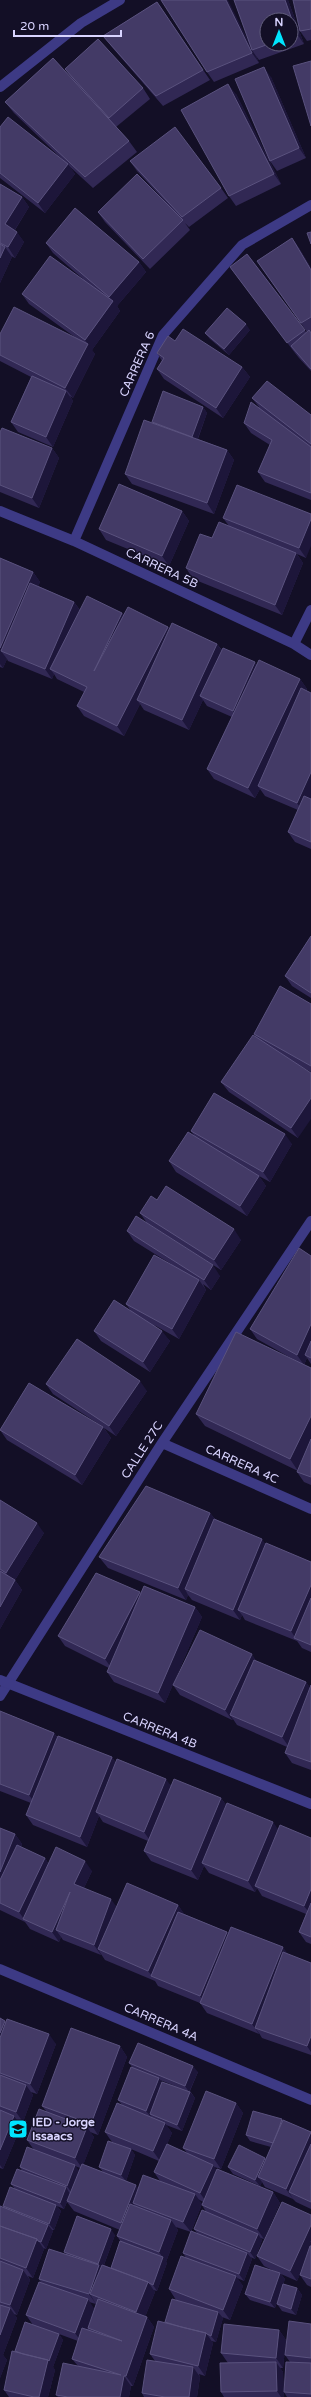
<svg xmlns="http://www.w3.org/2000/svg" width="311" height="2397" viewBox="0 0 311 2397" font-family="'Varela Round',sans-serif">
  <rect width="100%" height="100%" fill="#130f26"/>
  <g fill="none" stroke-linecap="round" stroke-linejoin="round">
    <path stroke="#3d3a85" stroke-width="10" d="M0,87L81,23L120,0
      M0,511L74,541L294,644L311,655
      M74,541L163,335L242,245L311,205
      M294,644L311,610
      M162,1443L311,1509
      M0,1696L162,1443L311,1221
      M0,1969L311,2100"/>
    <path stroke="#3d3a85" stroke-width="10" d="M0,1680L311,1804"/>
  </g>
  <path fill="#312854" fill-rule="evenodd" d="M234,0H288L304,44L259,60L256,56L259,63L214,82L207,72L249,41ZM291,20V44H267Z
    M311,0V40L307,41L300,31Z
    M157,2L210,80L163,106L111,46L103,36Z
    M65,69L143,88L150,99L116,127L129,141L137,152L93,188L69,166L75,174L45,213L0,178V127L65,162L14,113L5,102L72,79Z
    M271,77L306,158L277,171L270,161Z
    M236,94L281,184L236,206L229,196Z
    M130,161L221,188L228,198L189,227L185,223L190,230L150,269L105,222L98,212H175L137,171Z
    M0,184L22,197L29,207L15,230L24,242L15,258L11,256L12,257L0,283Z
    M292,238L299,248L311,268V332H310L311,333V371L299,358L295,353L230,267L247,254L306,332H307L257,261Z
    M46,243L139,262L146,272L117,306L120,311L92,350L91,349L95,354L73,398L70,396L73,401L53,447L18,432L11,422L31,377L0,361V334L76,338L29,304L22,294L83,279L53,253Z
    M250,330L229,355L210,339L205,333Z
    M175,341L242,367L250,377L223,418L164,379L157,369L162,361L157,353Z
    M252,398L311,415V500L265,482L258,472L270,445L251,433L244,423L259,407Z
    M203,407L207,413L198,439L227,450L234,460L214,514L132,484L125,474L152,423Z
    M0,432L52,448L59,458L39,508L0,492Z
    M182,511L189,521L169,566L106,540L99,529Z
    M311,514L306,558L297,554L303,563L282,615L193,579L186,568L212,538L229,526L223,518Z
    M0,558L33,572L40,582L38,586L74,602L80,610L122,613L124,615L168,627L170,630L217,644L222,650L257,665L300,679L307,689V691L311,799V849L295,842L288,832L298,810L265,796L260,789L255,798L214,779L207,769L232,717L207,706L203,700L189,730L144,710L140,704L124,736L84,716L77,706L84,692L57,679L54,674L52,679L8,661L7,659L3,668L0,667Z
    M311,936V998L292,986L285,976Z
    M311,1004V1072L298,1065V1138L229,1092L221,1082L256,1037L254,1034Z
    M191,1131L292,1144L270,1182L259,1176L266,1186L247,1216L176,1172L169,1161L195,1137Z
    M157,1200L241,1240L221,1270L147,1223L140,1213Z
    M127,1231L220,1276L211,1290L203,1284L206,1290L179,1339L154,1325L170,1341L150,1372L101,1341L94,1331L131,1311L126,1304L171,1264L134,1241Z
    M311,1256V1364L307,1358L304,1365L311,1368V1485L304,1482L297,1472L298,1471L205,1426L196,1414L298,1362L257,1339L250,1329Z
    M46,1384L147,1391L116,1436L104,1428L111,1438L82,1485L7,1440L0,1430L103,1427L53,1394Z
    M0,1500L44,1533L15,1580L22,1590L0,1629Z
    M210,1513L215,1519L266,1544L311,1562V1652L302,1648L297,1641L245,1620L242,1615L240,1620L192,1600L188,1595L186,1600L108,1568L99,1557Z
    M141,1593L195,1607L202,1617L165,1703L114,1682L107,1672L109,1668L65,1646L58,1636Z
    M256,1661L306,1682L310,1688L311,1685V1770L292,1763L285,1753L287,1747L237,1725L233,1719L232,1720L180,1695L173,1685Z
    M0,1711L54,1733L58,1738L112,1757L116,1763L171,1785L221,1798L226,1805L278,1829L311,1838V1944L306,1942L299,1932L306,1914L262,1896L257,1888L255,1892L209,1873L204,1866L198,1880L151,1861L144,1851L148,1841L103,1822L99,1816L87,1847L33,1825L26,1815L31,1803L0,1791Z
    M0,1828L15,1834L22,1844L21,1847L45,1858L48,1863L92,1871L84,1888L116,1906L178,1905L184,1914L227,1932L228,1934L311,1963V2055L262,2038L259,2033V2034L207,2013L200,2003L158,1986L155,1981L105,1960L101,1954V1955L63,1940L61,1937L59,1942L30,1929L25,1922L0,1910Z
    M0,2018L6,2022L56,2044L37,2094L31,2092L33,2095L23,2122L17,2120L21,2126L3,2169L0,2168Z
    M120,2046L127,2057L98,2135L90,2132L94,2137L83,2165L103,2172L99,2167L125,2147L112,2142L105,2132L122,2105L118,2100L133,2068L129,2063L198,2072L190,2091L195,2098L182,2131L166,2125L172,2133L167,2144L188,2154L183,2148L236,2103L243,2113L221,2169L214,2167L217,2171L273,2192L280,2203L264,2239L260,2238L262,2240L255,2259L250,2257L252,2259L244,2281L237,2278L243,2286L230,2320L222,2317L223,2318L216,2342L211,2341L213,2343L205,2376L199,2374L200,2377L197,2397H144L142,2393L155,2361L150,2354L166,2323L165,2322L176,2300L169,2289L186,2258L183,2253L197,2233L194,2229L206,2212L202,2205L203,2202L198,2199L202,2204L191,2232L176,2227L178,2230L166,2262L167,2263L157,2291L153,2290L155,2292L145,2317H147L154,2327L133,2386H131L129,2397H58L56,2395L78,2366L72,2359L78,2341L59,2334L63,2340L53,2367L55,2370L48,2397H9L4,2390L16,2352L15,2351L33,2325L26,2315L41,2283L39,2279L66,2254L64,2252L115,2235L104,2265L111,2268L121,2242L117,2236L120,2230L74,2211L67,2202L64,2209L57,2206L61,2211L54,2230H52L53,2231L46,2249L43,2248L44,2249L33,2278L28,2276L30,2280L17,2315L14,2314L17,2318L3,2355L7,2360L0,2378V2206L4,2208L3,2206L15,2189L11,2184L22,2171L20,2167L34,2150L27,2140L46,2111L42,2106ZM160,2080L175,2086L162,2082ZM131,2149L159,2161L154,2172L160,2181L138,2188L126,2181L135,2155ZM75,2166L80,2168L79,2171ZM89,2302L96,2304L94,2309Z
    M283,2120L311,2132V2209L296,2202L293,2199L265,2187L262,2182L260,2186L233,2174L228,2167L265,2158L266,2160L271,2147L250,2141L246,2135Z
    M311,2215V2287L307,2285L300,2275V2274L297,2281L281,2274L285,2279L275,2308L250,2300L245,2294L276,2272L264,2266L257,2256Z
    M297,2288L302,2295L296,2315L282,2311L277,2304Z
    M311,2324V2397H287L284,2392L290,2362L285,2355Z
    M279,2330L286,2340L283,2368H280L283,2372L284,2397H224L221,2392L228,2363L221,2353Z"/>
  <path fill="#1d163a" d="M226,0H228L253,50H252L256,56L259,63L252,53Z
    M285,0H288L304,44L297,34Z
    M264,67L271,77L306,158L299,148Z
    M228,84L236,94L281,184L274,174Z
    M68,164L75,174L45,213L38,203Z
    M22,197L29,207L12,234L5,224Z
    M17,232L24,242L15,258L8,247Z
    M292,238L299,248L311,268V270Z
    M5,247L12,257L0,283V258Z
    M139,262L146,272L117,306L120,311L92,350L85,340L113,302L109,297Z
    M246,324L250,330L229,355L224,349Z
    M88,344L95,354L73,398L65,388Z
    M242,367L250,377L223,418L216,408Z
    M66,391L73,401L53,447L46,437Z
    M203,407L207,413L196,443L192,437Z
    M52,448L59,458L39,508L32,498Z
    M227,450L234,460L214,514L207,503Z
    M182,511L189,521L169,566L162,556Z
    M311,519V546L306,558L299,548Z
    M296,553L303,563L282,615L275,605Z
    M33,572L40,582L9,654L1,651L7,659L3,668L0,664V648Z
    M74,602L81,612L50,669L54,674L52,679L45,669Z
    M122,613L129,623L94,671Z
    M168,627L175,637L137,700L140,704L124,736L117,726Z
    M217,644L224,654L200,696L203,700L189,730L182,720Z
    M255,662L262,673L240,721L233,711Z
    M300,679L307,689L260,787L258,786L260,789L255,798L248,788Z
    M311,772V798L304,813L297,803Z
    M311,1098V1119L298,1138L291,1128Z
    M285,1134L292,1144L270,1182L263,1172Z
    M259,1176L266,1186L247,1216L240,1206Z
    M234,1229L241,1240L221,1270L214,1260Z
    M213,1265L220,1276L211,1290L204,1280Z
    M199,1280L206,1290L179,1339L172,1329Z
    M311,1324V1349L305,1355L307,1358L304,1365L297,1355Z
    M162,1331L170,1341L150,1372L143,1362Z
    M140,1381L147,1391L116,1436L109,1426Z
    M311,1416V1444L298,1471L290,1459Z
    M103,1427L111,1438L82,1485L75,1475Z
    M210,1513L219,1524L185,1589L188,1595L186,1600L178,1588Z
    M37,1523L44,1533L15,1580L22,1590L0,1629V1607L14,1583L6,1573Z
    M262,1539L269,1549L238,1610L242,1615L240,1620L233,1610Z
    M311,1585V1611L296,1639L291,1631Z
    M140,1592L147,1602L112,1669L105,1659Z
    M195,1607L202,1617L165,1703L158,1693Z
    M252,1654L259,1665L230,1715L233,1719L232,1720L225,1710Z
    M306,1682L311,1689L289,1747L282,1737Z
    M54,1733L61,1743L36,1805L29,1795Z
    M112,1757L119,1767L96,1812L99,1816L87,1847L80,1837Z
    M166,1779L173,1789L151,1842L144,1832Z
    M221,1798L228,1808L202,1863L204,1866L198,1880L191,1870Z
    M273,1822L280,1832L255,1886L257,1888L255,1892L248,1881Z
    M15,1834L22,1844L0,1899V1872Z
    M45,1858L52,1869L24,1919L19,1912Z
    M85,1861L92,1871L81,1894L74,1884Z
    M311,1889V1915L304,1906Z
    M70,1892L56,1930L61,1937L59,1942L52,1932Z
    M111,1899L118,1909L98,1949L101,1954V1955L94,1945Z
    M178,1905L185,1915L152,1976L148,1971Z
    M227,1932L234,1942L207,2006L200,1996Z
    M283,1947L290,1957L255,2028L259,2033V2034L252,2024Z
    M5,2021L9,2027L0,2049V2033Z
    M49,2034L56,2044L37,2094L30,2084Z
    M311,2036V2052L307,2046Z
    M120,2046L127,2057L98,2135L91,2124Z
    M193,2066L198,2072L189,2092L185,2086Z
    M159,2078L163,2084L150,2114L151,2116V2117L146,2111Z
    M26,2085L33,2095L23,2122L16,2112Z
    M190,2092L195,2098L182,2131L177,2125Z
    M236,2103L243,2113L221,2169L214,2159Z
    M14,2116L21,2126L3,2169L0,2165V2150Z
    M165,2123L172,2133L160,2161L153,2151Z
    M87,2127L94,2137L82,2168L75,2158Z
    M311,2132V2158L289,2192L293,2199L286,2189Z
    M131,2149L135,2155L126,2181L121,2175Z
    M265,2158L269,2165L258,2177L262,2182L260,2186L255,2180Z
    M75,2165L79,2171L71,2192L67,2186Z
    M213,2165L220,2175L207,2203L200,2193Z
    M136,2185L143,2195L133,2203L138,2210L128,2233L121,2223Z
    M66,2187L70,2194L64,2209L60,2203Z
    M273,2192L280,2203L264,2239L257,2229Z
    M195,2194L202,2204L191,2232L183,2222Z
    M56,2205L61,2211L54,2230L49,2224Z
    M171,2220L178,2230L166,2262L159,2252Z
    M48,2225L53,2231L46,2249L41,2242Z
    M311,2225V2241H310L311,2242V2251L297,2281L290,2271Z
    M111,2229L115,2235L102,2270L90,2294L96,2304L89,2294L99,2265L98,2264Z
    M258,2234L262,2240L255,2259L250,2252Z
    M37,2239L44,2249L33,2278L26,2268Z
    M247,2253L252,2259L244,2281L239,2274Z
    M163,2257L167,2263L157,2291L153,2285Z
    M23,2270L30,2280L17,2315L10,2305Z
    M280,2273L285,2279L275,2308L270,2302Z
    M236,2276L243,2286L230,2320L223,2310Z
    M148,2282L155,2292L143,2322L136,2312Z
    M297,2288L302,2295L296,2315L291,2309Z
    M88,2299L95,2310L82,2343L75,2333Z
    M10,2308L17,2318L3,2355L7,2360L0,2378V2335Z
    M218,2312L223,2318L216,2342L211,2336Z
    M147,2317L154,2327L133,2386L126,2376Z
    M279,2330L286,2340L283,2368L276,2358Z
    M206,2333L213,2343L205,2376L198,2366Z
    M59,2334L63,2340L53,2367L55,2370L48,2397H39L48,2360Z
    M276,2362L283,2372L284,2397H281L277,2391Z
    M193,2367L200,2377L197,2397H189Z
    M124,2376L131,2386L129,2397H120Z"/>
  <path fill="#433a66" stroke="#5a527e" d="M161,0H226L252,53L207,72Z
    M234,0H285L297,34L291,36V20H267V44H269L252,50Z
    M293,0H311V29L300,31Z
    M157,2L203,70L156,96L103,36Z
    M98,39L143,88L109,118L65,69Z
    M53,58L129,141L85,177L5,102Z
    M311,61V126L293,66Z
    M264,67L299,148L270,161L235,79Z
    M228,84L274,174L229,196L181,110Z
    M8,117L68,164L38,203L0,173V127Z
    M175,127L221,188L182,217L130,161Z
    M137,174L183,220L143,259L98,212Z
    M0,184L22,197L5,224L17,232L8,247L0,243Z
    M75,208L139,262L109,297L46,243Z
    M311,232V244L307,233Z
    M292,238L311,270V317L301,323L257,261Z
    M0,244L5,247L0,258Z
    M247,254L305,330L287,343L230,267Z
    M50,256L113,301L85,340L22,294Z
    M14,307L88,344L65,388L0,355V334Z
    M227,308L246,324L224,349L205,333Z
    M183,329L242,367L216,408L157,369L164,358L157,353L168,336L175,341Z
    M309,330L311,333V369L291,346Z
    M32,376L66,391L46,437L11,422Z
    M267,381L311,415V444L252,398Z
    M163,391L203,407L192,437L152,422Z
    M251,402L311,447V493L258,472L272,440L244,423Z
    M144,420L227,450L207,503L125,474Z
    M2,428L52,448L32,498L0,485V432Z
    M119,484L182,511L162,556L99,529Z
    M237,485L311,514V519L299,548L223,518Z
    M219,522L296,553L275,605L186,568L200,534L212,538Z
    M0,558L33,572L0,648Z
    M30,583L74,602L45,669L1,651Z
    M87,596L122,613L94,671L128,607L168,627L117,726L77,706L87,687L50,669Z
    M172,623L217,644L182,720L137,700Z
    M223,648L255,662L233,711L200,696Z
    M259,660L300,679L248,788L207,769Z
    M301,688L311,693V772L297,803L258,786Z
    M304,796L311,799V842L288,832Z
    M311,936V993L285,976Z
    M280,986L311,1004V1066L254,1034Z
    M253,1035L311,1073V1098L291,1128L221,1082Z
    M214,1093L285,1134L263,1172L191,1131Z
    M188,1132L259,1176L240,1206L169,1161Z
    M166,1186L234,1229L214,1260L140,1213L151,1196L157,1200Z
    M136,1216L213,1265L204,1280L127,1231Z
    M299,1248L311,1256V1324L297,1355L250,1329Z
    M154,1255L199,1280L172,1329L126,1304Z
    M114,1300L162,1331L143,1362L94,1331Z
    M236,1332L311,1368V1416L290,1459L196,1414Z
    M77,1339L140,1381L109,1426L46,1384Z
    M311,1341V1358L305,1355Z
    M29,1383L103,1427L75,1475L0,1430Z
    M311,1439V1477L297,1472Z
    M146,1486L210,1513L178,1588L99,1557Z
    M0,1500L37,1523L6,1573L0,1569Z
    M214,1519L262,1539L233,1610L185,1589Z
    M266,1543L311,1562V1585L291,1631L238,1610Z
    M0,1571L15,1580L0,1607Z
    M96,1573L140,1592L105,1659L58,1636Z
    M144,1586L195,1607L158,1693L107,1672Z
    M311,1598V1645L294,1638Z
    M200,1630L252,1654L225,1710L173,1685Z
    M254,1660L306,1682L282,1737L230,1715Z
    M311,1685V1762L285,1753Z
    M0,1711L54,1733L29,1795L0,1784Z
    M58,1736L112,1757L80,1837L26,1815Z
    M117,1759L166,1779L144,1832L96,1812Z
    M174,1779L221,1798L191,1870L144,1851Z
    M227,1803L273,1822L248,1881L202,1863Z
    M280,1825L311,1838V1889L304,1906L255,1886Z
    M0,1828L15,1834L0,1872Z
    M17,1845L45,1858L19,1912L0,1903V1880Z
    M56,1847L85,1861L74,1884L111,1899L94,1945L56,1930L70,1892L52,1932L23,1919Z
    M127,1883L178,1905L148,1971L98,1949Z
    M311,1903V1937L299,1932Z
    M178,1912L227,1932L200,1996L151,1976Z
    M231,1927L283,1947L252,2024L200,2003Z
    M283,1952L311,1963V2036L307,2046L255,2028Z
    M0,2018L5,2021L0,2033Z
    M7,2019L49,2034L30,2084L0,2073V2038Z
    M71,2028L120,2046L91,2124L42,2106Z
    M138,2043L193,2066L185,2086L129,2063Z
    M131,2067L159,2078L146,2111L118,2100Z
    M0,2075L26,2085L16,2112L0,2106Z
    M162,2082L190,2092L177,2125L150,2114Z
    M206,2091L236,2103L214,2159L183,2148Z
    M117,2103L165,2123L153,2151L105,2132Z
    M39,2109L87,2127L75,2158L27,2140Z
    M0,2110L14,2116L0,2150Z
    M253,2111L282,2119L279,2128L273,2143L246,2135Z
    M283,2120L311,2132L286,2189L258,2177Z
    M108,2141L131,2149L121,2175L99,2167Z
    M167,2144L213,2165L200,2193L154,2172Z
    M311,2144V2202L289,2192Z
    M239,2145L265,2158L255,2180L228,2167Z
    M27,2147L75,2165L67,2186L20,2167Z
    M82,2164L136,2185L121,2223L67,2201Z
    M17,2169L66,2187L60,2203L11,2184Z
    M217,2169L273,2192L257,2229L202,2205Z
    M143,2175L195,2194L183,2222L133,2203Z
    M10,2187L56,2205L49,2224L3,2206Z
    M282,2202L311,2215V2225L290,2271L257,2256Z
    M130,2204L171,2220L159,2252L117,2236Z
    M0,2206L48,2225L41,2242L38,2241L37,2239L0,2226Z
    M202,2210L258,2234L250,2252L194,2229Z
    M77,2216L111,2229L98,2264L64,2252Z
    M0,2226L37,2239L26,2268L0,2258Z
    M191,2231L247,2253L239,2274L183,2253Z
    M120,2241L163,2257L153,2285L149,2283L148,2282L111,2268Z
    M310,2246H311V2279L300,2275Z
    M49,2249L99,2265L89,2294L39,2279Z
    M181,2256L236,2276L223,2310L169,2289Z
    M0,2261L23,2270L10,2305L0,2302Z
    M102,2265L148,2282L136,2312L90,2294Z
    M255,2265L280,2273L270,2302L245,2294Z
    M39,2282L88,2299L75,2333L26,2315Z
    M283,2284L297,2288L291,2309L277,2304Z
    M98,2299L147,2317L126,2376H124L120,2397H68L56,2395L63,2363L121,2375L72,2359L82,2328L122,2341L88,2328Z
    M172,2299L218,2312L211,2336L207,2334L206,2333L181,2327L165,2322Z
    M0,2305L10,2308L0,2335Z
    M158,2321L206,2333L198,2366L150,2354Z
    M289,2321L311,2324V2358L285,2355Z
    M25,2322L59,2334L49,2361L48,2360L23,2354L15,2351Z
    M224,2324L279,2330L276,2358L221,2353Z
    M12,2351L48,2360L39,2397H34L4,2390Z
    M147,2360L193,2367L189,2397H165L142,2393Z
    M276,2362L277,2391L221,2392L220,2363Z
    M286,2362L311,2363V2394L284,2392Z"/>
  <defs>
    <symbol id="school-square" viewBox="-11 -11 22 22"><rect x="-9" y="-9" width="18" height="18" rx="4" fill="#00e5ff" stroke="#130f26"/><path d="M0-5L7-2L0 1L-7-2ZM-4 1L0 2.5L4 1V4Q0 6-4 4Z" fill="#111"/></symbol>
  </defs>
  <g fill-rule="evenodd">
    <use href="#school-square" x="7" y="2118" width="22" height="22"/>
  </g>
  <g text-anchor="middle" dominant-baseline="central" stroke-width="3" stroke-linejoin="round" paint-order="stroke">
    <g font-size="12" fill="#d9d4ff" stroke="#130f26">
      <text transform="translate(137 364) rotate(-66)">CARRERA 6</text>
      <text transform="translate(162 568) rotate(25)">CARRERA 5B</text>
      <text transform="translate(142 1450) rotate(-57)">CALLE 27C</text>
      <text transform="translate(242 1464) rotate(24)">CARRERA 4C</text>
      <text transform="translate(160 1730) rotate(22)">CARRERA 4B</text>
      <text transform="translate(161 2022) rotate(23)">CARRERA 4A</text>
    </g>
    <g font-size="12" font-weight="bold" fill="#d9d4ff" stroke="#130f26" text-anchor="start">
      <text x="32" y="2122">IED - Jorge<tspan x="32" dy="14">Issaacs</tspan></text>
    </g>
  </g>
  <g transform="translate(279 32)"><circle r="19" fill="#130f26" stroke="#625e7d"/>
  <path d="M0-3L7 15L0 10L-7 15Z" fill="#00e5ff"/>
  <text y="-6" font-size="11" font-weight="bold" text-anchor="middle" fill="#d9d4ff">N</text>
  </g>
  <path d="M14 30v6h107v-6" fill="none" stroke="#d9d4ff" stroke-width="2"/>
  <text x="20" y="30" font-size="12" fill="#d9d4ff" stroke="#130f26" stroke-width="3" paint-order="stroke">20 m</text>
</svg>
